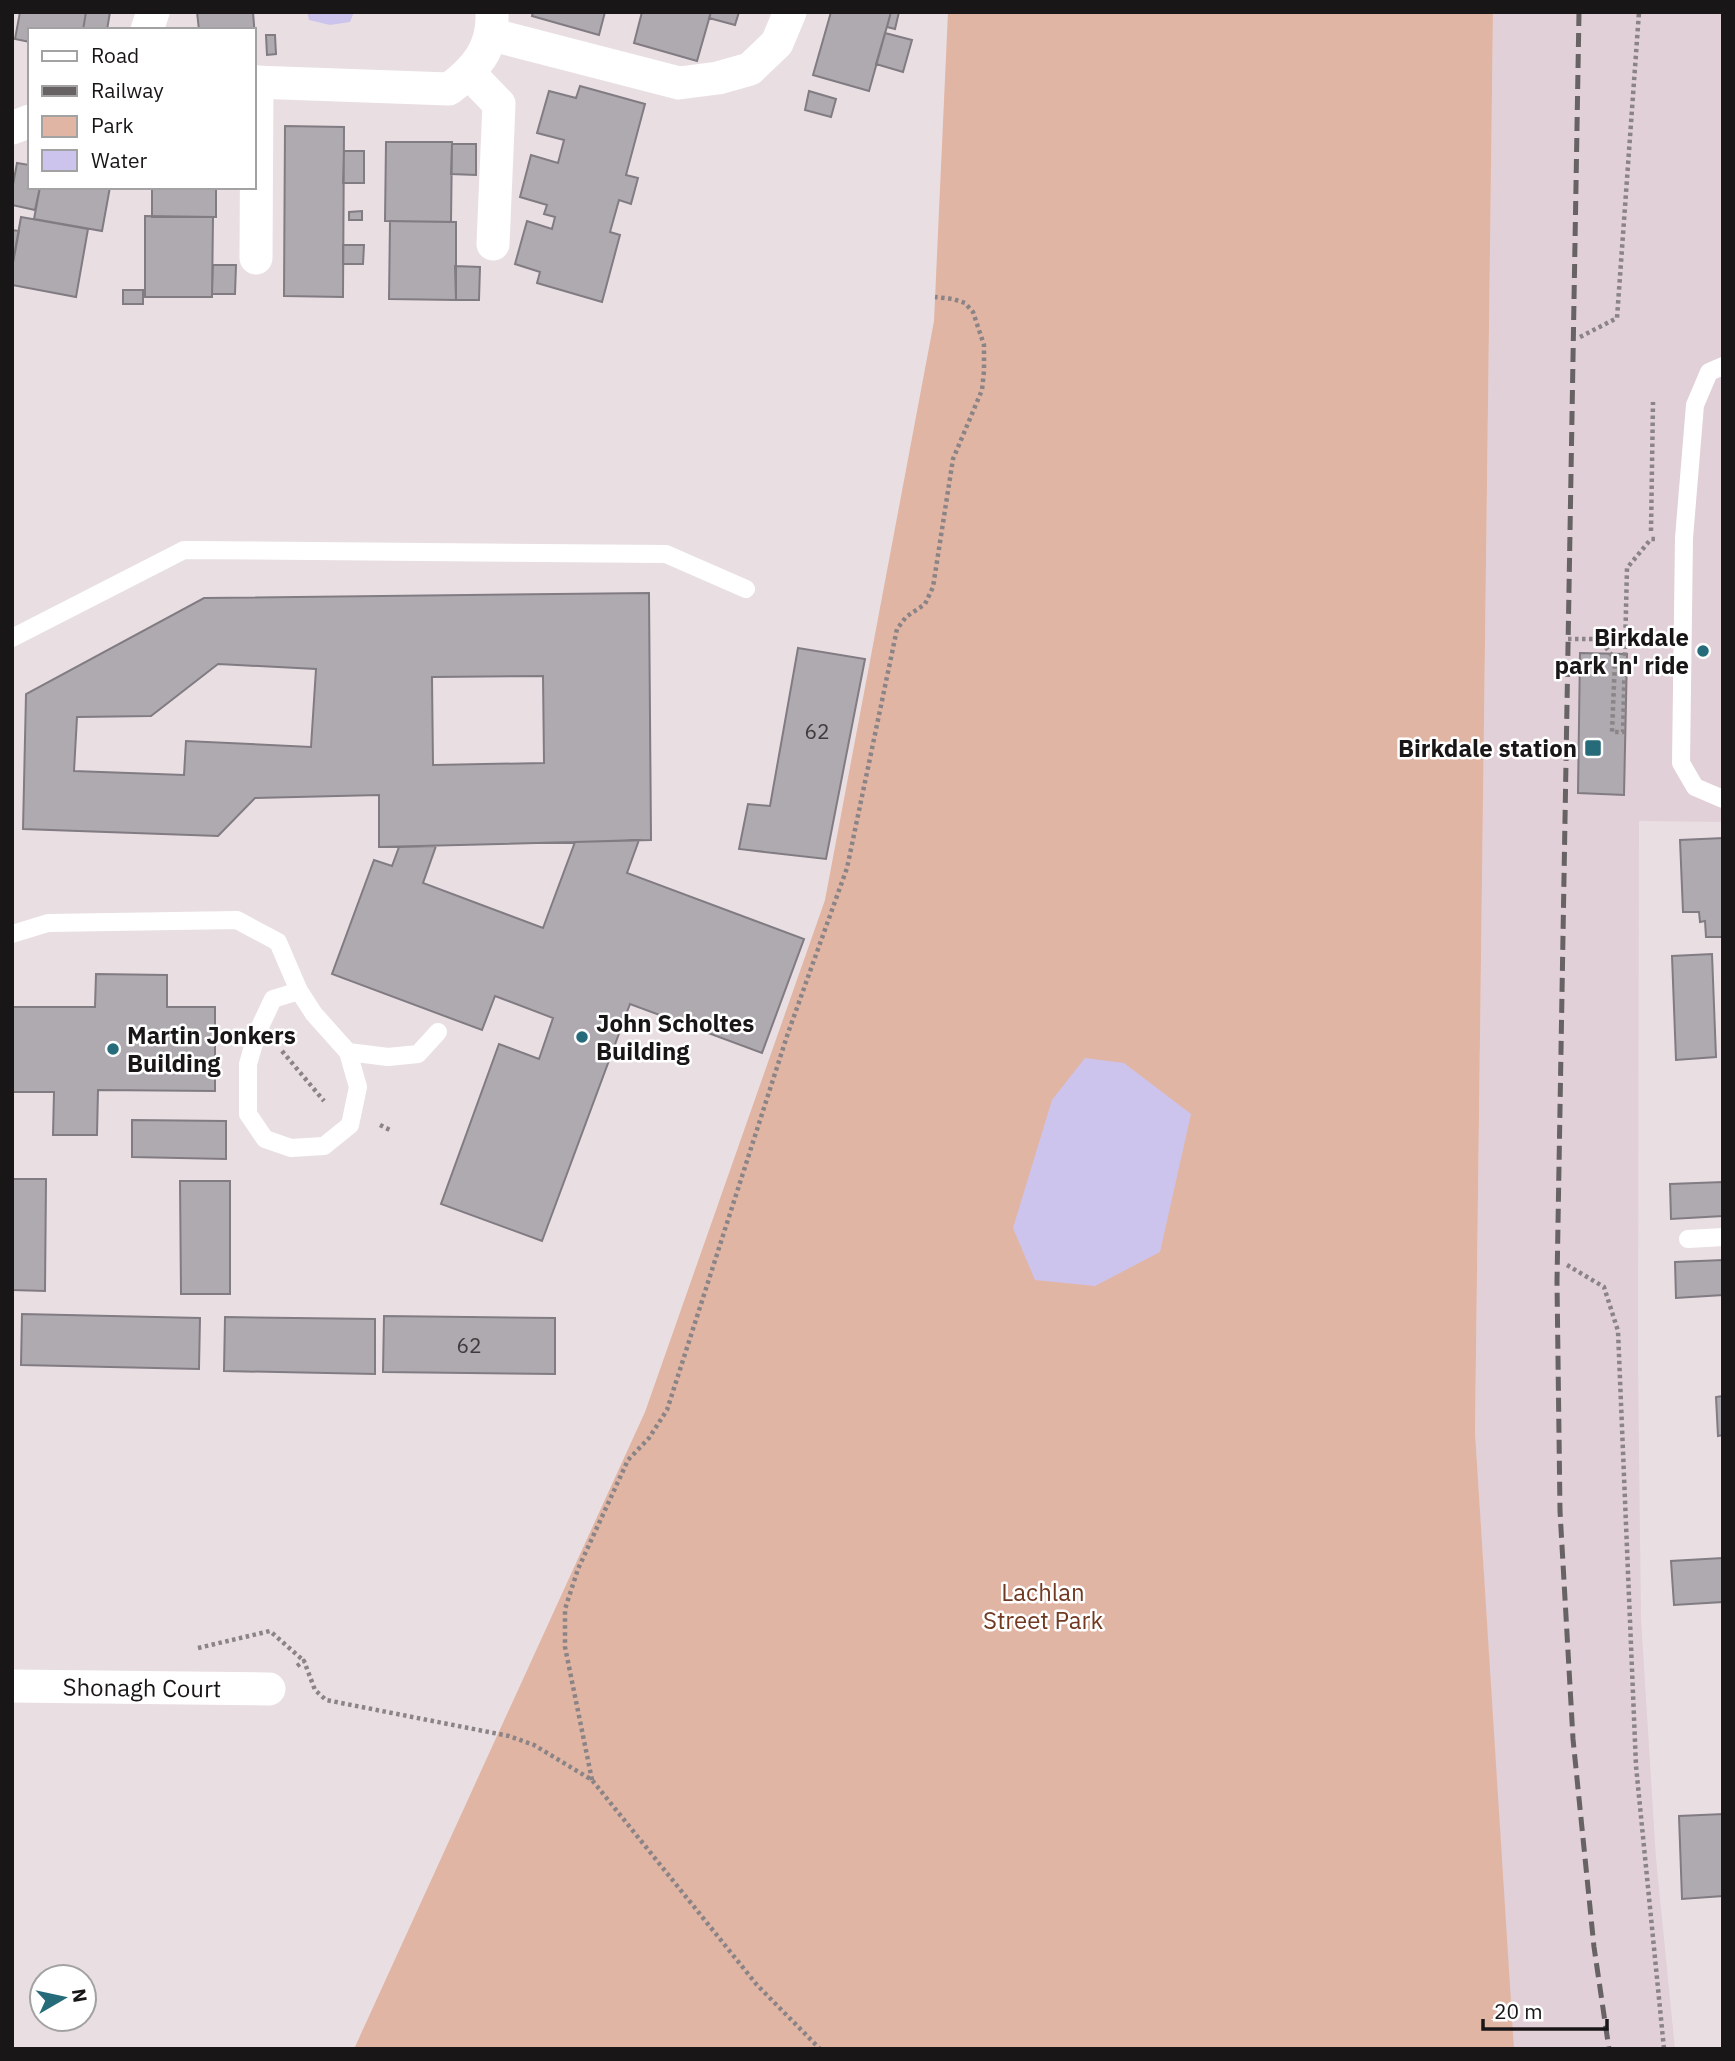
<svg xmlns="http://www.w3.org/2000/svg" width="1735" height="2061" viewBox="0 0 1735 2061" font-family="'IBM Plex Sans',sans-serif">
  <rect width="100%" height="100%" fill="#e9dfe3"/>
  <path fill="#e1d0d7" d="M1493,12H1723V822L1639,821L1638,1360L1641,1618L1656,1858L1675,2049H1514L1512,2035L1475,1432Z"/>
  <path fill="#e1b5a4" d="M948,12H1493L1475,1432L1514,2049H354L645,1412L825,900L934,321Z"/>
  <path fill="#cdc4ed" d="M307,12H354L350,22L330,25L309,20Z
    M1085,1058L1124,1063L1191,1114L1160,1252L1095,1286L1035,1280L1013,1228L1052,1100Z"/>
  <path fill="#afa9b0" stroke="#817b82" stroke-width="2" fill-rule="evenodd" d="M20,12H86L83,30H30V42L15,39Z
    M86,12H110L107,30H83Z
    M197,12H253L256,50H254V30H199Z
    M533,12H605L599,35L532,16Z
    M642,12H711L697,61L634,43Z
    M711,12H739L735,25L709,18Z
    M831,12H891L869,91L813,75Z
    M891,12H899L895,29L887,27Z
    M885,33L912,40L903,72L876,64Z
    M266,35H275L276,54L267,55Z
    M580,86L645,104L626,175L638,178L631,204L619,200L610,232L620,235L602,302L537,283L540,272L515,264L527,221L552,229L555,217L544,214L547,205L520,197L531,155L558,163L564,140L537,133L549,91L576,98Z
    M809,91L836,99L831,117L805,110Z
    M285,126L344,127L343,297L284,296Z
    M386,142H452L451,222L385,221Z
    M452,144H476V175L451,174Z
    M344,151H364V183H343Z
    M17,163L30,165V187H40L35,210L12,205V190Z
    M40,187H110L102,231L34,219Z
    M152,187H216V217H152Z
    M362,211V220H349V212Z
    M145,216L213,217L212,297H145Z
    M21,217L88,229L76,297L12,285V268Z
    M390,221L456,222V300L389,299Z
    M12,230L19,231L12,268Z
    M343,245H364L363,264H343Z
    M213,265H236L235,294H212Z
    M455,266L480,267L479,300H456Z
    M123,290H143V304H123Z
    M649,593L651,840L379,847V795L255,798L218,836L23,829L26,694L204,598ZM218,664L316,669L311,747L186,741L184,775L74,771L77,717L151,716ZM543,676L544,763L433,765L432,677Z
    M798,648L865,659L826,859L739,849L748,804L770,806Z
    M1580,653L1627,654L1624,795L1578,793Z
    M1723,838V937H1706L1705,921L1700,922L1699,912H1683L1680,840Z
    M639,840L627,873L804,939L762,1053L630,1004L542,1241L441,1204L499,1044L539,1059L553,1018L495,996L482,1030L332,974L374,860L392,866L399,847L436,846L423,883L543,928L575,842Z
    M1712,954L1716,1057L1676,1060L1672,956Z
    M96,974L167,975V1007H215V1091L98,1090L97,1135H53L54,1092H12V1007H95Z
    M132,1120L226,1121V1159L132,1157Z
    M12,1179H46L45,1291L12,1290Z
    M180,1181H230V1294H181Z
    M1723,1182V1216L1671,1219L1670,1184Z
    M1723,1260V1295L1676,1298L1675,1262Z
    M22,1314L200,1318L199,1369L21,1365Z
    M384,1316L555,1318V1374L383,1372Z
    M225,1317L375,1319V1374L224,1371Z
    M1723,1396V1435L1718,1436L1716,1397Z
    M1722,1558L1723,1602L1674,1605L1671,1561Z
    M1723,1814V1896L1682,1899L1679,1816Z"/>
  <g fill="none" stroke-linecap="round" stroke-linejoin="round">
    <path stroke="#8b8487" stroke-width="4.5" stroke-dasharray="3.5 3.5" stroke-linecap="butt" d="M1580,337L1617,318L1639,12
      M1651,531L1653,402
      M1568,639H1600L1615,660L1612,732H1623L1627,568L1651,539H1655
      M282,1051L324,1101
      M380,1125L392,1131
      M1567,1265L1604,1287L1618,1331L1636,1766L1664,2049
      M198,1648L270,1631L304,1661
      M297,1666L304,1661L315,1690L326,1700L509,1736L534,1745L592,1780L757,1985L820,2049
      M592,1780L565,1647V1609L578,1569L628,1460L649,1438L667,1410L788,1033L847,868L897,629L906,617L925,604L933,587L953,459L982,390L984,371V345L973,312L965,303L953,299L935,297"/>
    <path stroke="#fff" stroke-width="18" d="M1723,366L1709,372L1695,405L1684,538L1681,763L1695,787L1723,799
      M12,638L184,550L666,554L746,589
      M12,934L48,923L237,920L278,942L299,991L314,1014L348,1052L358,1087L350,1125L324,1146L291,1148L265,1139L248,1114V1064L257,1033L273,999L299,991
      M348,1052L388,1057L418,1054L438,1032
      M1688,1239L1723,1237"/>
    <g stroke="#fff" stroke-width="33">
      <path d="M147,30L153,12"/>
      <path d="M493,35L679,83L718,78L750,69L777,43L790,12"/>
      <path d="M470,74L499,104L493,244"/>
      <path d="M254,82L449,89C475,70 493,49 492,15"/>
      <path d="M12,128L30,121"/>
      <path d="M256,258L257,82"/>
      <path id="s1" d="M12,1686L269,1689"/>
    </g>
    <path stroke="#676264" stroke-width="5" stroke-dasharray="14 7" stroke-linecap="butt" d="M1579,12L1557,1282L1560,1511L1573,1739L1594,1947L1609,2049"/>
  </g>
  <g fill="#256b7a" stroke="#fff" stroke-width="2.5">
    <circle cx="1703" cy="651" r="7"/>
    <rect x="1584" y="739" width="18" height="18" rx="3.5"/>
    <circle cx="582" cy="1037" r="7"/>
    <circle cx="113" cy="1049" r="7"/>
  </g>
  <g text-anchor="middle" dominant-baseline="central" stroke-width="5" stroke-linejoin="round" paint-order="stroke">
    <g font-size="21" fill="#3e3b3d">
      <text x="817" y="731">62</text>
      <text x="469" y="1345">62</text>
    </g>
    <g font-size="24" font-weight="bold" fill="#191617" stroke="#fff" text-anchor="end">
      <text x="1689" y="637">Birkdale<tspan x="1689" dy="28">park 'n' ride</tspan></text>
      <text x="1577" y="748">Birkdale station</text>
      <text x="596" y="1023" text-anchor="start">John Scholtes<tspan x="596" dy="28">Building</tspan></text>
      <text x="127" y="1035" text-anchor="start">Martin Jonkers<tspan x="127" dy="28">Building</tspan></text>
    </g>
    <g font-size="24" fill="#713921" stroke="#fff">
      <text x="1043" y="1592">Lachlan<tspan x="1043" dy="28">Street Park</tspan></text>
    </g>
    <g font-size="24" fill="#191617" stroke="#fff">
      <text stroke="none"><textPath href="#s1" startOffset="130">Shonagh Court</textPath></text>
    </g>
  </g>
  <rect width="1735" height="2061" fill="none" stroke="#191617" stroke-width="28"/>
  <rect x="28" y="28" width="228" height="161" fill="#ffffff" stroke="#a3a2a2" stroke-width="2"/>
  <rect x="42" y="51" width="35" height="10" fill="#ffffff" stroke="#a3a2a2" stroke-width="2"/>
  <text x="91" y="63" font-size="21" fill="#191617">Road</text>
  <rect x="42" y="86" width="35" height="10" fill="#676264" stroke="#a3a2a2" stroke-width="2"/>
  <text x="91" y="98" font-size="21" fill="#191617">Railway</text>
  <rect x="42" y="116" width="35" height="21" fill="#e1b5a4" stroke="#a3a2a2" stroke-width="2"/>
  <text x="91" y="133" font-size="21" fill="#191617">Park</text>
  <rect x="42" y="150" width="35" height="21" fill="#cdc4ed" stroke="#a3a2a2" stroke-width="2"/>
  <text x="91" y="168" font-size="21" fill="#191617">Water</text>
  <g transform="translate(63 1998) rotate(81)"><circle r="33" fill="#ffffff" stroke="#a3a2a2" stroke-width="2"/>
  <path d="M0-5L12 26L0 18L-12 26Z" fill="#256b7a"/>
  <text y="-10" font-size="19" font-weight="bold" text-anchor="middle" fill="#191617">N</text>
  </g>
  <path d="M1483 2019v10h124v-10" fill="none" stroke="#191617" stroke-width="3.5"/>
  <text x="1494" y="2019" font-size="21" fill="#191617" stroke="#ffffff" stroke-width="5" paint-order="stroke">20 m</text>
</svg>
